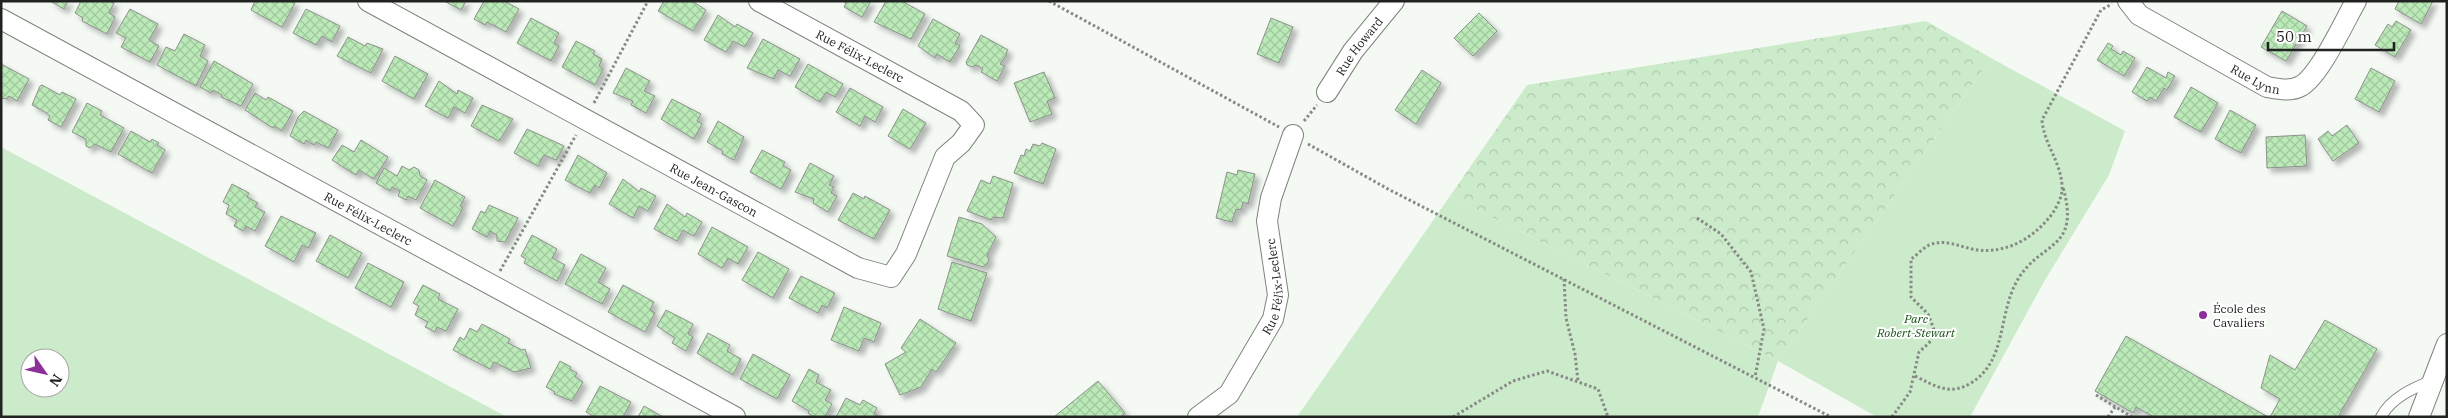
<svg xmlns="http://www.w3.org/2000/svg" width="2448" height="418" viewBox="0 0 2448 418" font-family="'IBM Plex Serif',serif">
  <defs>
    <pattern id="forest-crowns" width="20" height="18" patternUnits="userSpaceOnUse" patternTransform="scale(1.25)"><rect width="20" height="18" fill="#ccebca"/><path d="M2 6a3 3 0 1 1 6 0M12 15a3 3 0 1 1 6 0" fill="none" stroke="#afc9ad"/></pattern>
    <pattern id="building-cross-hatch" width="8" height="8" patternUnits="userSpaceOnUse" patternTransform="scale(1.25)"><rect width="8" height="8" fill="#bbe9b7"/><path d="M0 0l8 8M0 8l8-8" fill="none" stroke="#a0c89d"/></pattern>
    <filter id="shadow"><feDropShadow dx="4.5" dy="4.5" stdDeviation="2.5" flood-color="#0004"/></filter>
  </defs>
  <rect width="100%" height="100%" fill="#f4f9f4"/>
  <path fill="#ccebca" fill-rule="evenodd" d="M1991,58L2125,131L2109,175L2045,280L1970,417H1877L1778,361L1758,417H1297L1450,196L1778,361Z
    M1,147L507,417H1ZM30,358H60V388H30Z"/>
  <path fill="url(#forest-crowns)" d="M1926,21L1991,58L1778,361L1450,196L1527,85Z"/>
  <path fill="url(#building-cross-hatch)" stroke="#8d918c" filter="url(#shadow)" d="M50,1H68L64,9Z
    M81,1H109L114,3L109,13L115,17L107,34L82,21L83,18L75,13Z
    M255,1H291L295,3L282,27L251,10Z
    M444,1H466L461,10Z
    M484,1H504L519,9L506,32L487,22L485,25L474,19Z
    M664,1H692L706,10L693,31L658,11Z
    M843,1H871L862,17L844,7L846,3Z
    M886,1H902L925,14L911,39L874,22Z
    M2399,1H2433L2421,24L2395,9Z
    M130,9L158,24L149,40L159,46L150,62L121,47L126,38L116,33Z
    M306,9L340,26L332,42L322,36L316,45L293,33Z
    M2282,11L2307,26L2286,61L2261,47Z
    M1479,13L1497,31L1473,56L1454,38Z
    M718,15L735,27L737,24L753,33L745,47L733,41L726,52L704,40Z
    M531,18L559,33L554,43L559,46L551,61L517,43Z
    M1271,18L1293,27L1279,63L1257,54Z
    M933,19L960,34L955,43L960,46L950,62L937,54L935,58L918,46Z
    M2396,21L2411,30L2395,57L2375,45L2388,24L2392,27Z
    M184,34L205,45L200,56L208,61L196,86L157,65L166,47L175,51Z
    M981,35L1008,50L1006,53L1007,54L1000,64L1005,66L997,81L981,72L983,69L977,65L972,67L967,65L966,62Z
    M348,37L365,46L367,43L383,49L371,73L337,56Z
    M763,39L800,59L790,76L778,70L774,79L747,68Z
    M576,41L595,51L593,54L602,59L599,66L603,69L595,85L562,67Z
    M2108,43L2113,46L2111,49L2121,55L2123,51L2135,58L2124,76L2097,60Z
    M395,56L428,74L414,99L382,81Z
    M214,61L253,84L241,106L221,97L222,95L213,90L211,93L200,87Z
    M1,62L3,65L29,79L17,101L9,96L7,99L1,98Z
    M808,64L843,84L835,97L826,92L820,102L795,87Z
    M2147,67L2166,78L2168,72L2175,76L2167,90L2164,88L2156,101L2150,97L2147,101L2132,92Z
    M626,68L650,81L644,91L655,96L646,113L631,105L633,101L613,93Z
    M2371,68L2395,81L2379,112L2355,99Z
    M1422,70L1441,83L1416,124L1395,110Z
    M1044,72L1055,98L1047,101L1052,114L1030,122L1014,83Z
    M439,81L457,94L458,90L473,98L465,113L454,107L448,118L425,106Z
    M42,85L60,95L62,92L76,99L61,127L48,120L50,116L45,112L32,105L40,86Z
    M2191,87L2218,103L2201,132L2174,117Z
    M850,88L883,107L875,122L865,116L860,126L836,112Z
    M255,93L266,100L268,97L293,111L282,131L274,126L273,128L245,110Z
    M672,99L701,114L697,121L702,124L694,139L661,119Z
    M87,103L102,111L100,115L124,128L111,152L95,144L90,148L86,146V139L72,132Z
    M482,105L513,119L499,141L471,126Z
    M903,109L926,123L910,149L888,136Z
    M2230,110L2256,125L2241,153L2215,139Z
    M304,111L338,130L328,148L316,142L314,145L306,140L304,144L290,136L298,117Z
    M718,121L744,137L734,160L722,154L723,151L707,142Z
    M2347,125L2359,143L2333,161L2318,139L2328,131L2332,136Z
    M527,129L564,146L556,160L544,155L538,166L514,153Z
    M131,131L150,142L152,139L159,143L157,145L165,150L152,173L118,154Z
    M2305,135L2307,166L2267,168L2266,137Z
    M361,140L388,157L374,179L359,170L356,175L332,160L342,145L354,152Z
    M1042,143L1056,149L1043,184L1014,173L1021,155L1024,156L1026,149L1030,151L1033,144L1040,146Z
    M762,150L785,162L783,166L791,170L781,189L750,172Z
    M578,155L607,173L599,188L595,185L590,193L565,180Z
    M810,163L834,176L829,185L834,187L831,193L837,196L828,212L813,203L814,199L795,192Z
    M402,166L409,170L414,167L419,170L420,176L427,180L416,200L408,196L406,200L398,196L400,191L392,187L390,191L376,183L384,168L397,176Z
    M1238,170L1255,174L1248,204L1243,202L1241,210L1236,209L1232,222L1216,218L1227,172L1237,175Z
    M993,176L1013,183L1003,218L993,217L991,220L967,211L981,180L990,184Z
    M623,179L637,190L639,192L641,188L656,196L648,211L639,206L633,218L609,204Z
    M435,180L465,197L460,206L463,208L453,226L420,208Z
    M232,184L249,193L247,197L258,203L255,207L265,212L255,231L246,226L243,231L234,226L237,220L226,214L229,205L223,202Z
    M853,193L864,199L865,196L890,210L874,239L838,220Z
    M667,204L685,217L687,213L702,222L694,236L683,230L677,241L654,229Z
    M489,205L518,218L505,242L497,241V235L490,231L487,237L472,229L481,211L485,213Z
    M281,216L316,233L308,248L302,245L294,262L265,246Z
    M959,217L982,224L996,237L987,255L989,259L987,264L983,267L947,256Z
    M712,227L748,247L738,264L728,258L722,268L698,254Z
    M330,235L362,253L348,278L316,261Z
    M532,235L557,249L552,258L565,265L557,281L524,263L526,259L521,256Z
    M758,252L789,269L773,298L742,280Z
    M581,254L606,268L598,282L610,289L602,304L565,284Z
    M952,262L987,273L971,321L938,309Z
    M368,263L404,282L391,307L355,288Z
    M801,276L835,293L827,308L822,305L818,313L789,298Z
    M423,285L440,294L438,299L458,309L446,331L437,327L435,332L425,327L428,322L415,315L419,306L413,303Z
    M623,285L654,302L650,310L655,313L645,332L608,312Z
    M844,307L881,323L874,342L864,338L859,351L831,340Z
    M666,310L693,324L688,334L693,337L686,351L672,343L675,338L657,326Z
    M920,319L956,343L936,372L932,369L921,387L900,395L885,364L906,352L901,348Z
    M2325,320L2377,349L2338,417H2270L2280,399L2261,388L2270,355L2295,370Z
    M482,324L510,339L508,343L522,350L525,349L531,368L514,372L494,362L490,369L453,350L460,337L464,340L470,328L477,332Z
    M708,333L730,345L727,351L741,359L733,375L697,353Z
    M2126,336L2268,417H2154L2136,407L2133,413L2095,391Z
    M753,354L790,375L777,399L740,379Z
    M560,361L571,367L570,369L577,373L575,377L583,382L572,401L554,394L555,392L546,387Z
    M809,369L819,375L816,382L831,390L825,400L832,404L825,417H814L808,413L809,411L792,401Z
    M1098,381L1125,413L1120,417H1054Z
    M600,386L631,402L623,417H595L586,412Z
    M846,398L860,405L863,400L877,408L874,413L879,417H836Z
    M644,406L663,417H638Z"/>
  <g fill="none" stroke-linecap="round" stroke-linejoin="round">
    <defs>
      <path id="service" d="M2381,417C2391,398 2413,388 2431,381"/>
      <g id="minor">
        <path id="s1" d="M368,1L858,268L891,277L906,254L945,157L961,143L974,125L961,111L759,1"/>
        <path id="s2" d="M2128,1L2139,15L2267,87C2278,89 2290,92 2301,86C2320,75 2344,22 2356,1"/>
        <path id="s3" d="M1,19L735,417"/>
        <path id="s4" d="M1327,92L1353,51L1394,1"/>
        <path id="s5" d="M1198,417L1229,394L1273,319L1278,295L1267,221L1271,198L1293,135"/>
        <path d="M2419,417L2447,344"/>
      </g>
    </defs>
    <use href="#service" stroke="#7f837e" stroke-width="12"/>
    <use href="#minor" stroke="#7f837e" stroke-width="22"/>
    <path stroke="#868a86" stroke-width="3" stroke-dasharray="2.5 2.5" stroke-linecap="butt" d="M1049,1L1279,127
      M594,103L648,1
      M1304,121L1317,105
      M1308,144L1388,189L1831,417
      M1697,218L1721,234L1751,272L1764,329L1755,377
      M500,271L576,135
      M1564,279L1566,318L1575,354L1578,381
      M1915,376C1935,386 1950,396 1971,383C2007,361 1998,314 2017,281C2040,240 2081,252 2063,187
      M2096,395L2132,417
      M1453,417L1513,381L1547,371L1598,389L1608,417
      M1892,417L1910,392L1919,352L1929,343L1935,332L1928,314L1911,297V259C1917,255 1923,248 1929,245C1947,238 1961,248 1978,250C2006,253 2030,240 2048,219C2055,212 2064,194 2062,185C2060,160 2044,144 2042,120L2101,10L2112,4
      M2108,417L2115,407"/>
    <use href="#service" stroke="#fff" stroke-width="10"/>
    <use href="#minor" stroke="#fff" stroke-width="20"/>
  </g>
  <circle fill="#8c2f98" stroke="#fff" stroke-width="2" cx="2203" cy="315" r="5"/>
  <g text-anchor="middle" dominant-baseline="central" stroke-width="4" stroke-linejoin="round" paint-order="stroke">
    <g font-size="12" fill="#212321" stroke="#fff">
      <text stroke="none"><textPath href="#s4" startOffset="56">Rue Howard</textPath></text>
      <text transform="translate(860 56) rotate(28)">Rue Félix-Leclerc</text>
      <text stroke="none"><textPath href="#s2" startOffset="151">Rue Lynn</textPath></text>
      <text stroke="none"><textPath href="#s1" startOffset="394">Rue Jean-Gascon</textPath></text>
      <text stroke="none"><textPath href="#s3" startOffset="418">Rue Félix-Leclerc</textPath></text>
      <text stroke="none"><textPath href="#s5" startOffset="158">Rue Félix-Leclerc</textPath></text>
    </g>
    <g font-size="12" fill="#212321" stroke="#fff" text-anchor="start">
      <text x="2213" y="308">École des<tspan x="2213" dy="14">Cavaliers</tspan></text>
    </g>
    <g font-size="12" font-style="italic" fill="#145113" stroke="#fff">
      <text x="1916" y="318">Parc<tspan x="1916" dy="14">Robert-Stewart</tspan></text>
    </g>
  </g>
  <rect width="2448" height="418" fill="none" stroke="#212321" stroke-width="5"/>
  <g transform="translate(45 373) rotate(124)"><circle r="24" fill="#ffffff" stroke="#a6a7a6"/>
  <path d="M0-4L9 19L0 12L-9 19Z" fill="#8c2f98"/>
  <text y="-8" font-size="14" font-weight="bold" text-anchor="middle" fill="#212321">N</text>
  </g>
  <path d="M2268 42v8h126v-8" fill="none" stroke="#212321" stroke-width="2.5"/>
  <text x="2276" y="42" font-size="15" fill="#212321" stroke="#ffffff" stroke-width="4" paint-order="stroke">50 m</text>
</svg>
